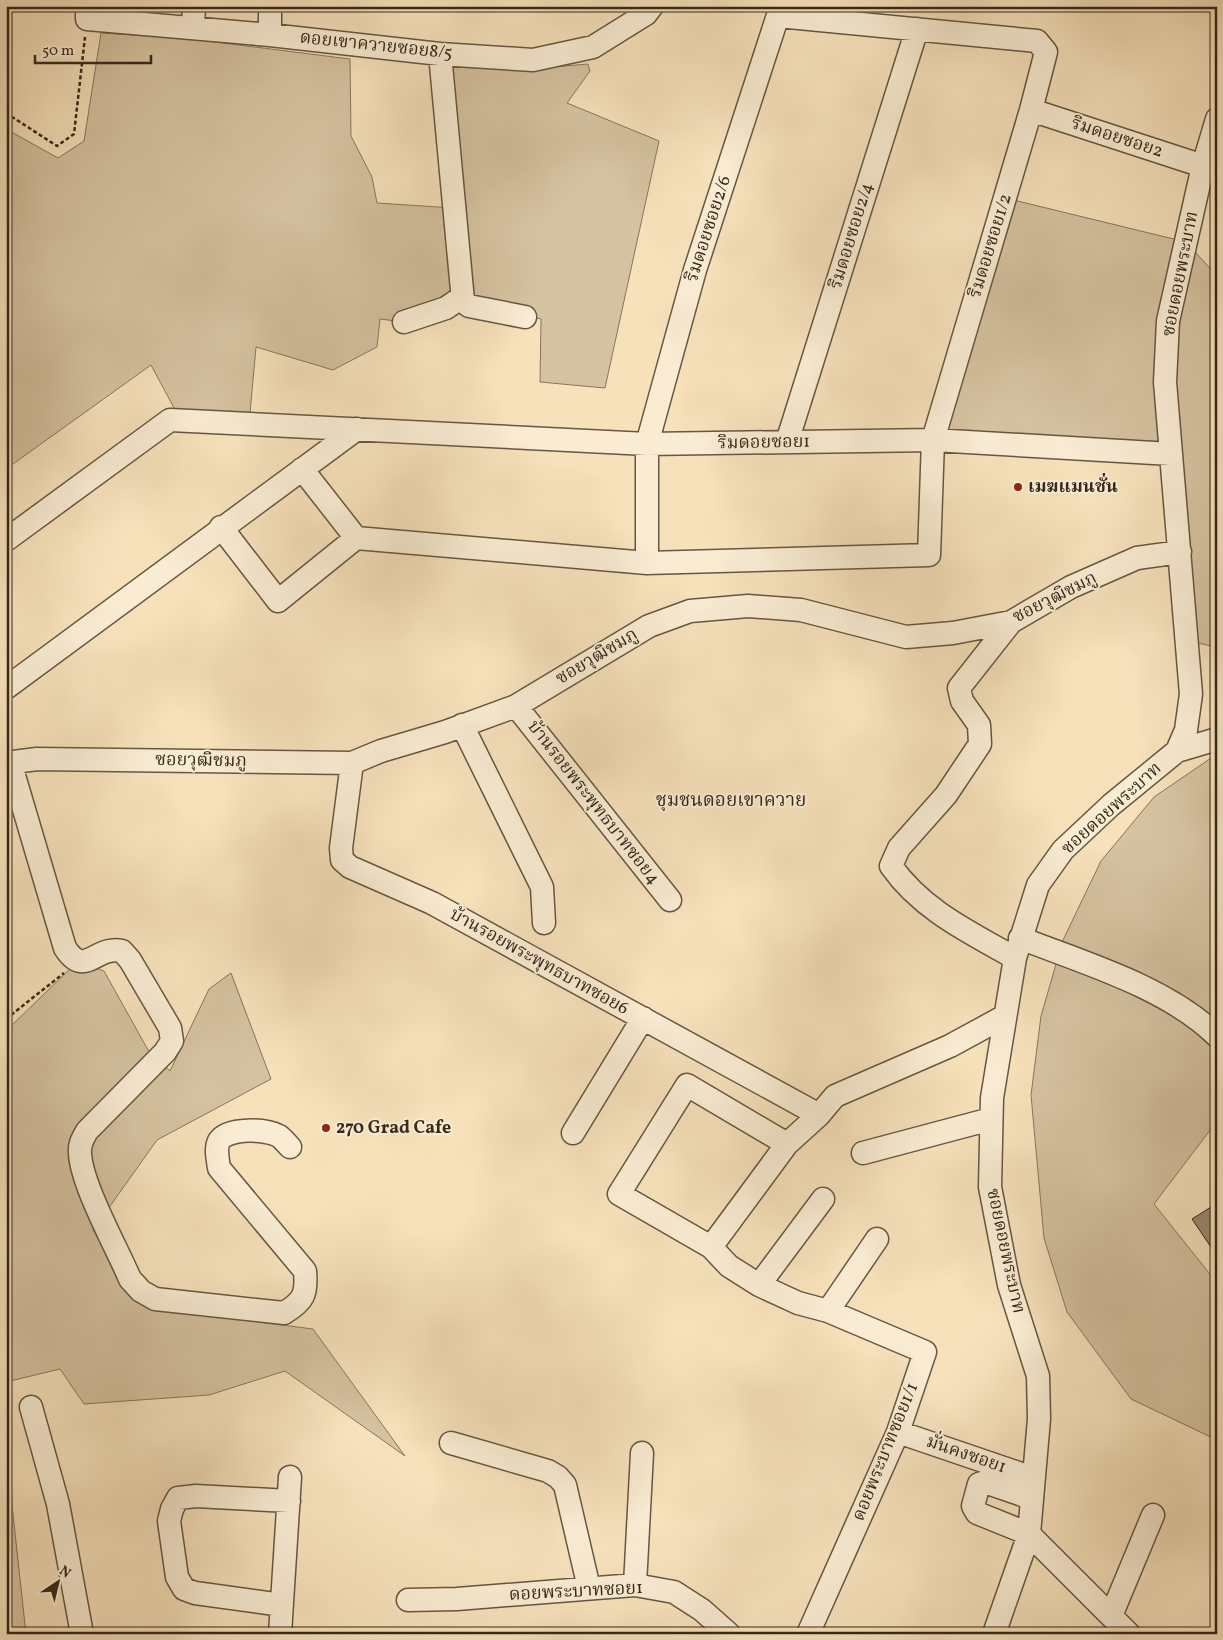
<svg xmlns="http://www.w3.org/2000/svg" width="1223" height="1640" viewBox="0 0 1223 1640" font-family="Vollkorn,'Noto Serif Thai',serif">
  <rect width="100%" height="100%" fill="#f6e1bb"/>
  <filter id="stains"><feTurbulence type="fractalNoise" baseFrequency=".004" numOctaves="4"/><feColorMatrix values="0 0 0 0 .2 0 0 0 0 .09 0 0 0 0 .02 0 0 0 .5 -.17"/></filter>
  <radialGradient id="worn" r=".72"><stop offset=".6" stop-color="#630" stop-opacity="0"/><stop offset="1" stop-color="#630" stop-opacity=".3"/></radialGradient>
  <path fill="#d5c2a0" stroke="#85765e" d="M101,33L183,38L350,59L351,136L372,177L377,203L453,208L462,297L404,322L380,319L377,347L333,370L256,347L249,424L181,421L151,365L6,469V129L58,158L84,141Z
    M588,64L590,71L567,103L659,141L605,388L540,382L541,319L470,302L448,67L530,69Z
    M1005,198L1186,242L1217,276V647L1187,641L1171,454L933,440Z
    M1217,754V1121L1154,1204L1217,1283V1440L1131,1399L1067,1312L1044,1238L1031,1095L1041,1016L1063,940L1101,861L1154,797Z
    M78,961L104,971L148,1050L170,1071L209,989L231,973L271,1079L157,1140L93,1230L138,1303L181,1312L313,1329L405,1456L285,1371L209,1395L84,1404L60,1369L6,1382V1031Z
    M6,1474L11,1496L26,1634H6Z"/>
  <path fill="#99896e" stroke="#35291b" d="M1211,1207L1217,1215V1256L1192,1219Z"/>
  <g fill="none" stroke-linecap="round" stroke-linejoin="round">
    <defs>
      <path id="minor" d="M87,6V19L270,35L440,54L533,60L593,47L646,14L652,6
        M193,28L194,6
        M270,35V6
        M440,54L463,301L469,306L525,317
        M1031,110L1203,166
        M404,322L446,308L462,297
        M787,442L917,29
        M302,469L356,538
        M221,527L278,601L356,538L647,563L929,555L933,440L1031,110L1046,52L1037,41L778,16
        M6,540L170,420L647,444L933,440L1171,454
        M647,563V444L695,270L781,6
        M1011,622L959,688L962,701L979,725L980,744L946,795L899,848L891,866C922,910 969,932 1015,958
        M6,688L357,429
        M516,706L670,900
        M462,725L542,887L544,923
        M1177,751L1217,739
        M10,762L65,948C85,979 95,945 122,951L130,960L170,1028L172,1041L165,1052L87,1131C83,1138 79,1144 80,1153C81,1184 117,1248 130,1279L141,1291L155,1299L284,1313C304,1301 307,1294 305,1271L219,1168C218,1160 215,1149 219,1141C228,1127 266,1129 279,1136C283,1139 286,1143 290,1147
        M6,763L37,759L352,763L381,751L445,732L516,706L649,626L690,611L748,606L801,610L906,637L953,633L1011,622L1071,587L1137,558L1180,552
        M352,763L341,848L342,860L350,867L432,903L819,1115
        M1020,938C1084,963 1167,987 1217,1036
        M573,1133L643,1018
        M787,1144L687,1085L619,1194L711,1247L729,1266L759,1285L798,1303L828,1311L925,1352L898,1432L808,1634
        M863,1153L991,1119
        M711,1247L787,1144L819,1115L835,1096L950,1046L1005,1016
        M759,1285L823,1199
        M828,1311L877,1239
        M31,1407L58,1504L82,1634
        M898,1432L1033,1478
        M451,1443L548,1471L558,1477L565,1485L589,1588
        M1031,1498L985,1482L979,1484L973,1506L977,1513L1029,1534L1129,1634
        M635,1585L642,1453
        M408,1600L457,1599L635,1585L674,1592L702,1610L729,1634
        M282,1605L195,1593L184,1589L177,1577L169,1521L172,1509L178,1498L196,1496L289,1501
        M1111,1616L1153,1515
        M280,1634L290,1477
        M994,1634L1029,1534L1039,1419L1038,1376L1009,1285L990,1187L992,1098L1015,958L1038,885L1063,850L1111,805L1177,751L1186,730L1191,694L1165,382L1168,321L1203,166L1217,119"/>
    </defs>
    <use href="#minor" stroke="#655743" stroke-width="25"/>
    <path stroke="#35291b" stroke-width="2.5" stroke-dasharray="4 2.5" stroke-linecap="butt" d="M6,113L57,146L74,134L85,37
      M6,1019L64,973"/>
    <use href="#minor" stroke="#f9ecd3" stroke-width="22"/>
  </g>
  <g fill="#8f2418" stroke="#f9ecd3" stroke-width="2">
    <circle cx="1018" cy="487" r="5"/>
    <circle cx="326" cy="1128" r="5"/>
  </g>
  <g text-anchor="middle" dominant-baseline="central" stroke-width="4" stroke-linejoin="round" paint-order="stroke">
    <g font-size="18" fill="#35291b" stroke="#f9ecd3">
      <text transform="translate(376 46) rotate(6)">ดอยเขาควายซอย8/5</text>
      <text transform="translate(1117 138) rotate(18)">ริมดอยซอย2</text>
      <text transform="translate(709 229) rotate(-72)">ริมดอยซอย2/6</text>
      <text transform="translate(852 236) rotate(-73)">ริมดอยซอย2/4</text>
      <text transform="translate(991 246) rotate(-73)">ริมดอยซอย1/2</text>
      <text transform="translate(1181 274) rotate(-79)">ซอยดอยพระบาท</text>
      <text transform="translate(764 443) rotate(-1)">ริมดอยซอย1</text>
      <text transform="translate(1055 598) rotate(-27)">ซอยวุฒิชมภู</text>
      <text transform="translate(597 657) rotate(-31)">ซอยวุฒิชมภู</text>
      <text transform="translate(201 761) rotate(1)">ซอยวุฒิชมภู</text>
      <text transform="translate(593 803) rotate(52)">บ้านรอยพระพุทธบาทซอย4</text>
      <text transform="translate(1112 809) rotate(-42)">ซอยดอยพระบาท</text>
      <text transform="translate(539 962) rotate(29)">บ้านรอยพระพุทธบาทซอย6</text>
      <text transform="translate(1005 1251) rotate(78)">ซอยดอยพระบาท</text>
      <text transform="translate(886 1452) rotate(-68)">ดอยพระบาทซอย1/1</text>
      <text transform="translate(966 1455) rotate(19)">มั่นคงซอย1</text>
      <text transform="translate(576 1592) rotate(-3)">ดอยพระบาทซอย1</text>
    </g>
    <g font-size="18" font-weight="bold" fill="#35291b" stroke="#f9ecd3" text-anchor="start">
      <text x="1028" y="487">เมฆแมนชั่น</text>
      <text x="336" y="1128">270 Grad Cafe</text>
    </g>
    <g font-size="19" fill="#35291b" stroke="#f9ecd3">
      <text x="731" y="801">ชุมชนดอยเขาควาย</text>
    </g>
  </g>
  <rect width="1223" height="1640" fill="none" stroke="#f6e1bb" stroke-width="25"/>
  <rect x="8" y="8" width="1208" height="1625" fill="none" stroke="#35291b" stroke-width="2.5"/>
  <rect x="12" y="12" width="1198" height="1615" fill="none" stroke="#35291b"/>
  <g transform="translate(58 1582) rotate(35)" stroke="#f9ecd3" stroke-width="4" paint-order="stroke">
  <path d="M0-4L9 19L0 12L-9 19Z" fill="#35291b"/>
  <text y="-8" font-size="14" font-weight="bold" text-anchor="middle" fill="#35291b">N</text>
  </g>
  <path d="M35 55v8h116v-8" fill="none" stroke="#35291b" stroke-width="2.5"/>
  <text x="42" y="55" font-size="15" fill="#35291b" stroke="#f9ecd3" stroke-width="4" paint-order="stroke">50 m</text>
  <rect width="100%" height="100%" filter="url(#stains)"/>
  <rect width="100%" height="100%" fill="url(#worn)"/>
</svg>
